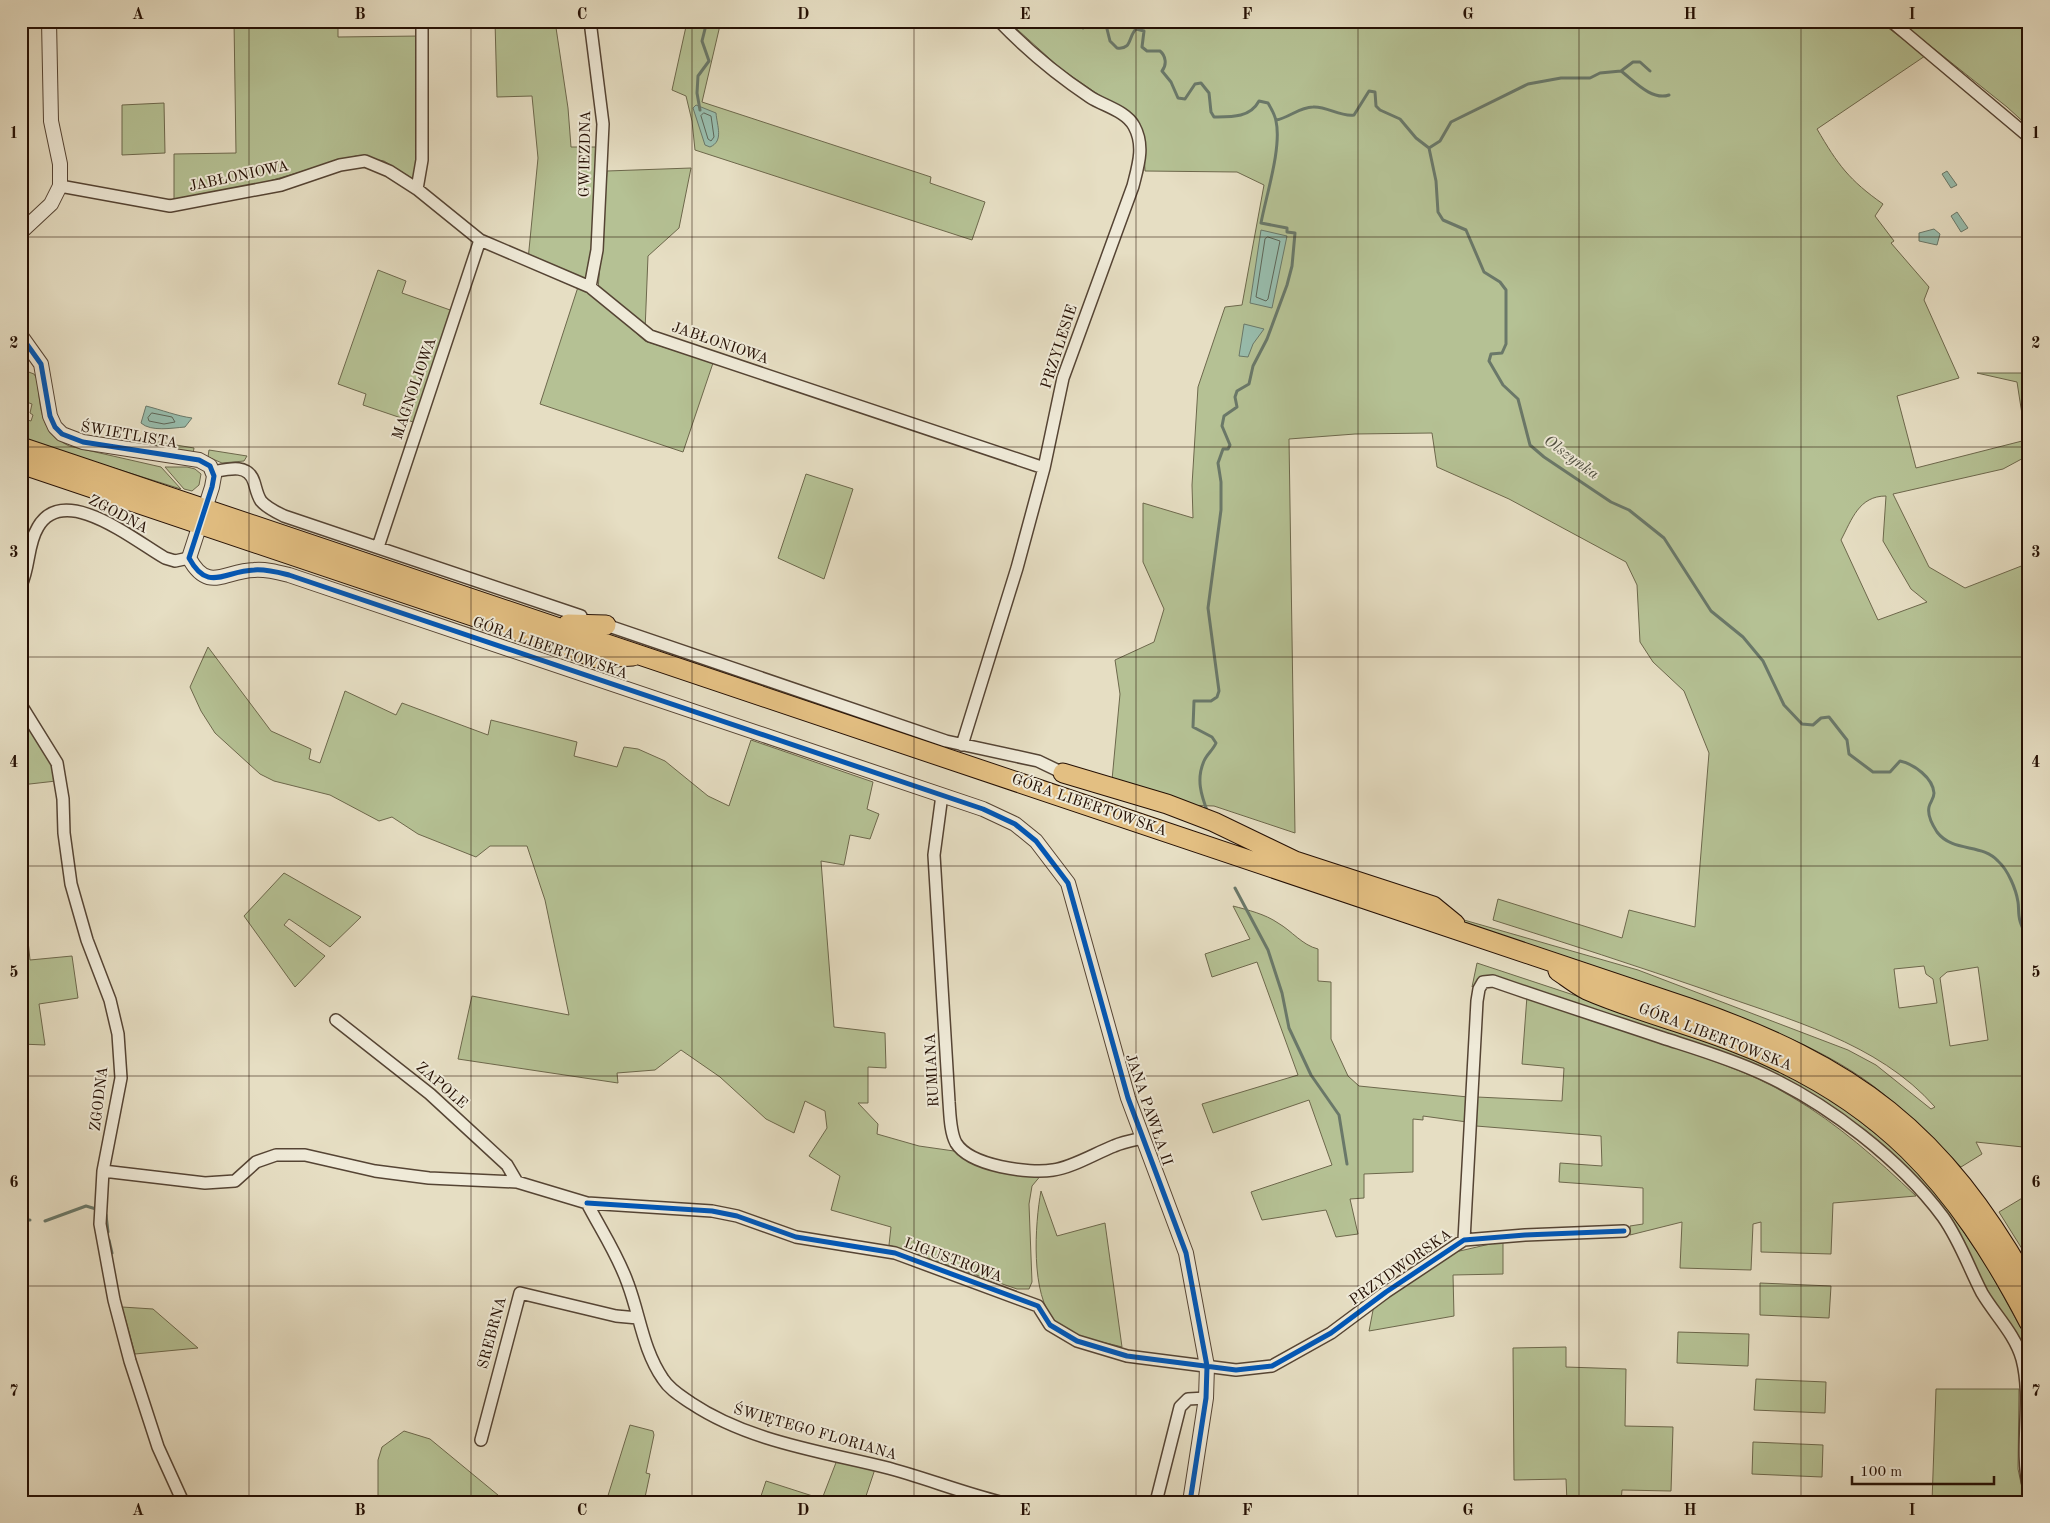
<svg xmlns="http://www.w3.org/2000/svg" width="2050" height="1523" viewBox="0 0 2050 1523" font-family="'Old Standard TT',serif">
  <rect width="100%" height="100%" fill="#e6dec3"/>
  <filter id="stains"><feTurbulence type="fractalNoise" baseFrequency=".004" numOctaves="4"/><feColorMatrix values="0 0 0 0 .2 0 0 0 0 .09 0 0 0 0 .02 0 0 0 .5 -.17"/></filter>
  <radialGradient id="worn" r=".72"><stop offset=".6" stop-color="#630" stop-opacity="0"/><stop offset="1" stop-color="#630" stop-opacity=".3"/></radialGradient>
  <path fill="#b5c194" stroke="#6d684c" fill-rule="evenodd" d="M234,21H338V37L420,36L419,155L415,180L384,161L356,156L238,190L174,202V154L236,153Z
    M495,21H555L568,108L571,147H602L590,287L528,260L538,158L532,96L497,97Z
    M593,21H721L702,102L931,177L930,183L985,202L972,240L695,150L692,121L686,96L672,90L687,22L593,25Z
    M1008,21H1879L1925,56L1817,129C1838,165 1849,180 1883,204L1875,216L1894,241L1891,243L1929,287L1924,300L1959,378L1897,396L1916,468L2026,440L2017,382L1977,373H2029V455L2003,469L1893,494L1929,567L1965,588L2029,563V1161L2023,1147L1976,1142L1982,1154L1961,1167C1933,1138 1904,1109 1872,1085C1814,1042 1744,1020 1676,996C1590,965 1502,936 1415,907L1416,903L1464,920L1638,970L1848,1050L1876,1065L1931,1109L1935,1107C1878,1042 1787,1019 1709,991C1637,966 1566,943 1493,920L1498,899L1622,938L1629,910L1695,927L1709,753L1684,691L1653,662L1640,642L1637,585L1626,562L1509,499L1437,467L1432,433L1355,434L1289,439L1295,833L1214,806L1181,805L1112,780L1120,694L1115,660L1154,642L1164,609L1143,562V503L1193,518L1192,485L1198,387L1225,307L1242,305L1264,185L1237,172L1145,171L1143,134L1138,122L1060,68ZM1886,496L1883,541L1911,589L1927,602L1878,620L1841,540C1852,519 1859,496 1886,496ZM1924,966L1926,974L1933,979L1937,1003L1899,1008L1894,969ZM1978,967L1988,1040L1950,1046L1940,978L1947,972Z
    M1916,21L1924,23L1932,21H2029V127L2007,107L1908,28Z
    M164,103L165,153L122,155V105Z
    M691,168L679,228L648,256L645,331L598,290L607,171Z
    M378,270L406,281L402,293L453,311L416,423L363,405L366,394L338,384Z
    M578,287L597,298L645,341L713,363L683,452L540,404Z
    M26,371L34,374L37,379C41,409 39,431 69,446L161,467L181,489L21,439V418L31,421L33,415L30,413L32,404L21,400V374Z
    M134,438L194,448L193,454L136,446Z
    M209,450L247,456L244,461L222,463L208,457Z
    M165,467H187L195,469L201,474L199,485L192,491L184,489Z
    M806,474L853,489L824,579L778,558Z
    M208,647L271,731L311,749L309,759L320,763L345,691L396,715L402,703L488,735L491,720L577,742L574,756L617,767L624,747L638,749L665,761L708,796L729,806L751,740L873,782L867,809L879,814L870,839L850,835L844,865L821,861L834,1027L885,1033L886,1068L868,1067V1103H858L878,1124L877,1134L919,1146L954,1151L980,1166L996,1171L1042,1174L1032,1186L1029,1204L1032,1282L1029,1289H1017L889,1245L891,1227L831,1210L840,1176L809,1156L827,1128L825,1111L805,1101L794,1133L766,1119L720,1077L681,1050L655,1070L617,1073L618,1083L458,1059L472,996L569,1015L545,900L527,846H490L476,857L418,834L392,817L379,821L330,795L274,781L260,774L215,733L201,711L190,687Z
    M21,716C36,735 51,757 56,781L21,785Z
    M21,873L30,960L72,956L78,998L39,1004L45,1045L21,1044Z
    M284,873L361,917L330,947L289,919L284,925L325,956L295,987L244,916Z
    M1233,906C1248,910 1265,914 1278,923C1292,931 1302,945 1318,949V981L1331,982V1039L1348,1076L1359,1086L1468,1097L1467,1122L1423,1116V1120L1413,1119V1172L1364,1174V1198L1350,1199L1358,1234L1336,1237L1326,1210L1262,1220L1251,1192L1332,1165L1309,1100L1213,1133L1202,1104L1298,1075L1257,962L1212,977L1205,954L1250,939Z
    M1477,963L1625,1012L1761,1061L1794,1077L1834,1101L1900,1153L1935,1190L1985,1263L2029,1343V1377L1965,1247L1893,1159L1776,1076L1482,978L1472,987Z
    M1527,996C1567,1010 1607,1025 1648,1039C1696,1055 1748,1070 1792,1097C1838,1124 1877,1159 1916,1196L1833,1203L1831,1254L1761,1252V1222L1753,1224L1751,1270L1680,1268L1682,1222L1630,1235V1226L1643,1224V1188L1559,1182L1560,1163L1602,1166L1601,1136L1476,1126L1477,1097L1562,1101L1564,1068L1522,1064Z
    M1041,1191L1057,1236L1105,1223L1122,1347C1101,1341 1070,1338 1055,1321C1030,1296 1035,1223 1041,1191Z
    M2029,1194V1260L1999,1212Z
    M1503,1241V1274L1453,1275L1454,1316L1369,1331L1374,1305L1451,1253Z
    M1760,1283L1831,1286L1829,1318L1760,1315Z
    M122,1307L153,1309L198,1348L135,1354Z
    M1678,1332L1749,1334L1748,1366L1677,1363Z
    M1566,1347V1367L1626,1369L1625,1426L1673,1427L1671,1491L1622,1490L1621,1502H1567L1566,1479L1514,1480L1513,1348Z
    M1756,1379L1826,1382L1825,1413L1754,1410Z
    M1936,1389H2019L2018,1469L2025,1502H1932Z
    M630,1425L653,1431L654,1435L646,1473L650,1474L644,1502H606Z
    M404,1431L430,1439L504,1500L514,1502H378V1460L382,1447Z
    M1753,1442L1823,1445L1822,1477L1752,1474Z
    M837,1460L875,1469L864,1502H759L766,1481L822,1499Z"/>
  <path fill="#98bdad" stroke="#6a7869" d="M696,105L716,113C717,126 724,141 710,147L705,145L693,108Z
    M1947,171L1957,185L1951,188L1942,174Z
    M1957,212L1968,228L1961,232L1951,216Z
    M1934,229L1940,234L1937,245L1919,241V233Z
    M1261,230L1287,236L1272,308L1250,303Z
    M1244,324L1264,329L1253,344L1248,357L1239,356Z
    M146,406C162,410 177,416 192,418L185,427C172,428 151,432 141,423Z"/>
  <g fill="none" stroke-linecap="round" stroke-linejoin="round">
    <path stroke="#5e6658" stroke-width="1" d="M704,113L711,116L714,137L711,141L708,139L701,116Z
      M1268,237L1280,241L1268,299L1266,301L1256,297L1265,239Z
      M152,413L172,417L175,422L164,424L149,421L148,418Z"/>
    <path stroke="#6a7869" stroke-width="3" d="M1077,21L1076,24L1083,28L1092,21
      M1105,21L1110,41L1117,48C1132,50 1128,37 1136,29L1144,31L1142,47L1147,51H1160C1166,56 1167,65 1162,71L1171,82L1178,98L1185,99L1195,84L1201,83L1209,93L1211,112L1214,117C1231,117 1250,118 1259,101L1268,103C1271,108 1275,115 1276,121C1282,147 1266,196 1261,223L1287,228V232L1295,233L1292,266L1287,285L1267,339L1253,366L1249,384L1237,391L1235,397L1237,407L1224,416L1222,426L1230,445L1228,449H1223L1218,463L1221,482V510L1208,608L1219,691L1217,697L1211,701H1194L1193,727L1212,737L1216,743C1213,750 1207,754 1204,761C1196,779 1201,795 1208,813
      M1621,71C1634,81 1652,101 1669,95
      M700,110L697,93L698,76L709,61L702,41L707,21
      M1276,120C1289,118 1299,107 1313,107C1327,106 1340,117 1354,115L1369,91L1375,92L1376,106L1380,110L1400,119L1416,138L1429,148L1436,181L1438,212L1443,220L1466,230L1484,272L1500,282L1506,290V344L1502,353L1491,354L1489,361L1503,385L1518,399L1530,445L1544,457L1611,502L1629,510L1664,538L1711,611L1743,637L1763,661L1784,705L1802,724L1813,725L1821,718L1829,717L1847,740L1849,754L1873,772H1890L1900,761C1914,764 1933,778 1934,793C1934,799 1930,802 1929,807C1927,816 1933,826 1937,832C1953,853 1982,843 1998,861C2008,870 2016,889 2018,902C2019,908 2018,915 2020,921C2022,928 2026,935 2029,942
      M1429,148L1440,141L1451,122L1528,84L1561,78H1590L1600,73L1621,71L1633,62H1640L1650,71
      M1235,888L1268,950L1282,993L1289,1028L1311,1075L1339,1115L1347,1164
      M2029,1081L2026,1093L2029,1105
      M106,1215L108,1232
      M21,1220H30
      M45,1221L86,1206L96,1209
      M109,1240L112,1253"/>
    <defs>
      <path id="minor" d="M590,21L603,124L597,250L590,287
        M1891,21L2029,137
        M60,186L170,206L281,185L340,165L365,161L389,171L417,189L480,240L590,287L650,336L1044,468
        M417,189L422,160V21
        M213,472C228,469 248,463 254,482C256,488 257,495 261,501C267,508 276,512 284,516L581,616
        M378,547L480,240
        M21,585C30,566 27,545 38,527C64,482 135,541 165,558L175,561L189,558
        M606,625L946,741L1038,761L1063,773
        M21,705L57,763L63,799L64,833L71,884L87,940L110,1000L118,1034L121,1078L103,1171L100,1224L114,1300L130,1361L158,1447L183,1502
        M962,745L1017,568L1044,468L1063,378L1133,186C1138,166 1145,146 1134,126C1126,111 1104,106 1090,97C1057,75 1027,50 999,21
        M942,795L934,855L949,1102C950,1114 950,1132 956,1143C970,1166 1029,1174 1053,1170C1071,1168 1096,1153 1114,1146C1123,1142 1134,1140 1143,1138
        M336,1020L430,1094L507,1165L517,1182
        M103,1171L205,1183L235,1181L256,1162L276,1155H305L375,1171L429,1178L517,1182L587,1203C601,1230 618,1255 628,1284C640,1316 643,1350 663,1379C670,1390 681,1396 691,1403C748,1441 819,1451 884,1467C923,1477 960,1492 1000,1502
        M587,1203L712,1211L737,1216L796,1237L895,1253L1038,1306L1050,1325L1077,1341L1127,1356L1236,1370L1272,1366L1331,1333L1386,1292L1464,1240L1525,1235L1624,1231
        M1464,1240L1477,1001L1479,989L1483,982L1493,981C1550,1001 1607,1019 1663,1038C1697,1049 1731,1059 1763,1074C1828,1104 1900,1159 1943,1217C1960,1241 1969,1268 1982,1293C1995,1315 2015,1334 2022,1359C2033,1401 2019,1446 2029,1489
        M481,1440L520,1293L616,1316L638,1318
        M1156,1502L1180,1407L1188,1399L1206,1398"/>
      <path id="tertiary" d="M21,232L51,204L60,186V164L51,121L49,21
        M21,336L41,364L50,416L55,427L62,434L83,442L199,460L210,466L214,476L212,487L189,558C208,593 224,571 254,570C266,569 277,572 289,575L983,809L1015,824L1036,841L1068,883L1128,1098L1186,1253L1207,1366L1206,1398L1190,1502"/>
      <path id="trunk" d="M21,447L1689,1008C1855,1066 1942,1131 2029,1286
        M21,464L597,658L633,656
        M568,624L606,625
        M1063,773L1167,804L1214,822L1295,861L1433,906L1455,924
        M1558,971C1567,977 1577,985 1587,990C1633,1010 1682,1022 1729,1040C1880,1096 1956,1183 2029,1322"/>
    </defs>
    <use href="#minor" stroke="#554434" stroke-width="14"/>
    <use href="#tertiary" stroke="#554434" stroke-width="16"/>
    <use href="#trunk" stroke="#251004" stroke-width="21"/>
    <use href="#minor" stroke="#efead8" stroke-width="11"/>
    <use href="#tertiary" stroke="#efead8" stroke-width="14"/>
    <use href="#trunk" stroke="#e3bf82" stroke-width="19"/>
    <defs>
      <path id="cycleway" d="M21,336L41,364L50,416L55,427L62,434L83,442L199,460L210,466L214,476L212,487L189,558C208,593 224,571 254,570C266,569 277,572 289,575L983,809L1015,824L1036,841L1068,883L1128,1098L1186,1253L1207,1366L1206,1398L1190,1502
        M587,1203L712,1211L737,1216L796,1237L895,1253L1038,1306L1050,1325L1077,1341L1127,1356L1236,1370L1272,1366L1331,1333L1386,1292L1464,1240L1525,1235L1624,1231"/>
    </defs>
    <use href="#cycleway" stroke="#efead8" stroke-width="8"/>
    <use href="#cycleway" stroke="#0057b8" stroke-width="5"/>
  </g>
  <path fill="none" stroke="#251004" stroke-width="1" stroke-opacity="0.55" d="M249,21V1502M471,21V1502M692,21V1502M914,21V1502M1136,21V1502M1358,21V1502M1579,21V1502M1801,21V1502M21,237H2029M21,447H2029M21,657H2029M21,866H2029M21,1076H2029M21,1286H2029"/>
  <g text-anchor="middle" dominant-baseline="central" stroke-width="4" stroke-linejoin="round" paint-order="stroke">
    <g font-size="15" fill="#251004" stroke="#efead8">
      <text transform="translate(586 154) rotate(-89)">GWIEZDNA</text>
      <text transform="translate(239 177) rotate(-12)">JABŁONIOWA</text>
      <text transform="translate(720 344) rotate(19)">JABŁONIOWA</text>
      <text transform="translate(1060 347) rotate(-72)">PRZYLESIE</text>
      <text transform="translate(415 389) rotate(-71)">MAGNOLIOWA</text>
      <text transform="translate(129 436) rotate(10)">ŚWIETLISTA</text>
      <text transform="translate(118 515) rotate(28)">ZGODNA</text>
      <text transform="translate(550 649) rotate(19)">GÓRA LIBERTOWSKA</text>
      <text transform="translate(1089 806) rotate(19)">GÓRA LIBERTOWSKA</text>
      <text transform="translate(1715 1038) rotate(21)">GÓRA LIBERTOWSKA</text>
      <text transform="translate(933 1070) rotate(-93)">RUMIANA</text>
      <text transform="translate(441 1086) rotate(41)">ZAPOLE</text>
      <text transform="translate(100 1099) rotate(-83)">ZGODNA</text>
      <text transform="translate(1148 1110) rotate(71)">JANA PAWŁA II</text>
      <text transform="translate(953 1261) rotate(20)">LIGUSTROWA</text>
      <text transform="translate(1401 1268) rotate(-35)">PRZYDWORSKA</text>
      <text transform="translate(493 1333) rotate(-75)">SREBRNA</text>
      <text transform="translate(815 1433) rotate(16)">ŚWIĘTEGO FLORIANA</text>
    </g>
    <g font-size="16" font-style="italic" fill="#4d4d3f" stroke="#efead8">
      <text transform="translate(1571 458) rotate(36)">Olszynka</text>
    </g>
  </g>
  <rect width="2050" height="1523" fill="none" stroke="#e6dec3" stroke-width="55"/>
  <path d="M1852 1476v8h142v-8" fill="none" stroke="#251004" stroke-width="2.5"/>
  <text x="1860" y="1476" font-size="15" fill="#251004" stroke="#efead8" stroke-width="4" paint-order="stroke">100 m</text>
  <rect x="28" y="28" width="1994" height="1468" fill="none" stroke="#251004" stroke-width="2"/>
  <g font-size="16" text-anchor="middle" font-weight="bold" fill="#251004">
    <text x="138" y="19">A</text>
    <text x="360" y="19">B</text>
    <text x="582" y="19">C</text>
    <text x="803" y="19">D</text>
    <text x="1025" y="19">E</text>
    <text x="1247" y="19">F</text>
    <text x="1468" y="19">G</text>
    <text x="1690" y="19">H</text>
    <text x="1912" y="19">I</text>
    <text x="14" y="138">1</text>
    <text x="2036" y="138">1</text>
    <text x="14" y="348">2</text>
    <text x="2036" y="348">2</text>
    <text x="14" y="557">3</text>
    <text x="2036" y="557">3</text>
    <text x="14" y="767">4</text>
    <text x="2036" y="767">4</text>
    <text x="14" y="977">5</text>
    <text x="2036" y="977">5</text>
    <text x="14" y="1187">6</text>
    <text x="2036" y="1187">6</text>
    <text x="14" y="1396">7</text>
    <text x="2036" y="1396">7</text>
    <text x="138" y="1515">A</text>
    <text x="360" y="1515">B</text>
    <text x="582" y="1515">C</text>
    <text x="803" y="1515">D</text>
    <text x="1025" y="1515">E</text>
    <text x="1247" y="1515">F</text>
    <text x="1468" y="1515">G</text>
    <text x="1690" y="1515">H</text>
    <text x="1912" y="1515">I</text>
  </g>
  <rect width="100%" height="100%" filter="url(#stains)"/>
  <rect width="100%" height="100%" fill="url(#worn)"/>
</svg>
